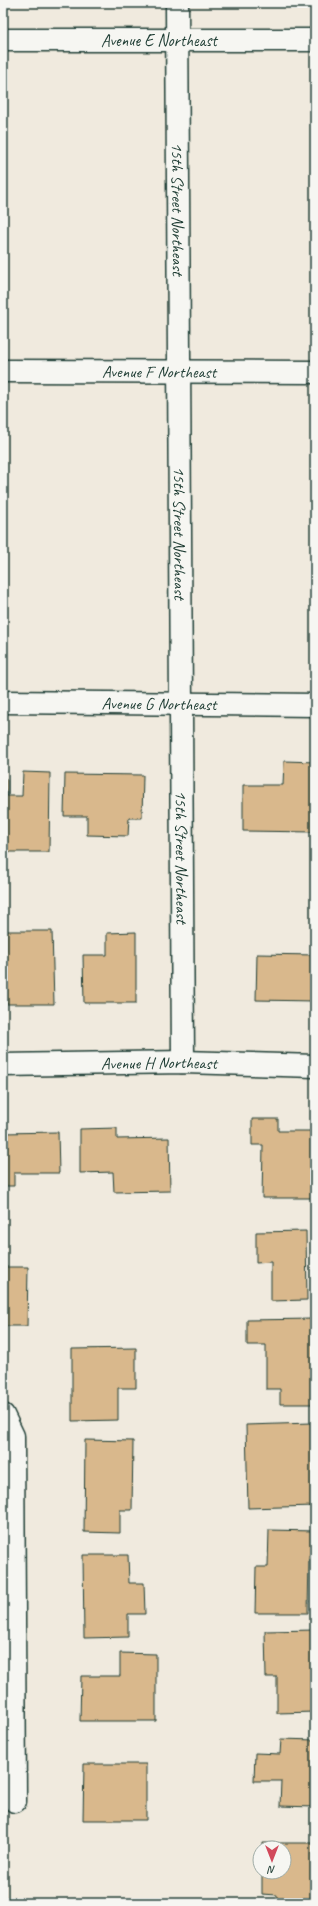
<svg xmlns="http://www.w3.org/2000/svg" width="318" height="1906" viewBox="0 0 318 1906" font-family="Caveat,sans-serif">
  <rect width="100%" height="100%" fill="#f0eade"/>
  <filter id="ink" filterUnits="userSpaceOnUse"><feTurbulence type="fractalNoise" baseFrequency=".025" numOctaves="2"/><feDisplacementMap in="SourceGraphic" scale="8" xChannelSelector="R" yChannelSelector="G"/><feConvolveMatrix kernelMatrix="1 2 1 2 8 2 1 2 1" color-interpolation-filters="sRGB"/></filter>
  <g filter="url(#ink)">
    <path fill="#d9b88c" stroke="#1f3d34" d="M284,761L315,762V832L243,831V785H283Z
      M23,772L50,773L49,852H3V779H7V796H22Z
      M65,774L143,775L142,818H129L128,836L87,835V816H64Z
      M6,931H52L54,1004H6L5,985H3V951H6Z
      M136,932V1003H84L83,955H107V933Z
      M257,954L315,955L314,1001L256,1000Z
      M252,1119H278V1131H315V1198H262L263,1145H252Z
      M117,1128V1139L169,1138L170,1191L114,1192L113,1172L80,1173V1129Z
      M58,1132L59,1173H14V1186H3V1133Z
      M306,1231L307,1300L271,1301V1262L256,1263V1232Z
      M3,1267H28L27,1326H3Z
      M314,1319L315,1404H280V1389H266V1345H247V1320Z
      M136,1348V1388H118V1420L72,1421V1349Z
      M312,1423L314,1506L248,1508L246,1425Z
      M85,1440L133,1441L132,1510H120V1533L84,1532Z
      M269,1530L315,1531V1555H309L308,1613H255L256,1567H268Z
      M83,1555H128L129,1583H144L145,1614H128V1637L84,1638Z
      M315,1630V1712L277,1713V1677H266L265,1631Z
      M120,1653L156,1654V1721H80L81,1676H120Z
      M281,1739L315,1740V1807L280,1806L281,1781H254L255,1753L280,1754Z
      M84,1764H146V1820H83Z
      M263,1843H313L312,1903H277V1895L262,1894V1872H284V1848H263Z"/>
    <g fill="none" stroke-linecap="round" stroke-linejoin="round">
      <defs>
        <g id="minor">
          <path id="s1" d="M177,3L183,1062"/>
          <path id="s2" d="M3,40H315"/>
          <path id="s3" d="M3,371L315,372"/>
          <path id="s4" d="M3,702L315,705"/>
          <path id="s5" d="M3,1065L183,1062L315,1066"/>
          <path d="M3,1415L13,1436L15,1801"/>
        </g>
      </defs>
      <use href="#minor" stroke="#1f3d34" stroke-width="25"/>
      <use href="#minor" stroke="#f6f6f2" stroke-width="22"/>
    </g>
  </g>
  <g text-anchor="middle" dominant-baseline="central" stroke-width="3.5" stroke-linejoin="round" paint-order="stroke">
    <g font-size="17" fill="#1f3d34" stroke="#f6f6f2">
      <text stroke="none"><textPath href="#s2" startOffset="156">Avenue E Northeast</textPath></text>
      <text stroke="none"><textPath href="#s1" startOffset="206">15th Street Northeast</textPath></text>
      <text stroke="none"><textPath href="#s3" startOffset="156">Avenue F Northeast</textPath></text>
      <text stroke="none"><textPath href="#s1" startOffset="530">15th Street Northeast</textPath></text>
      <text stroke="none"><textPath href="#s4" startOffset="156">Avenue G Northeast</textPath></text>
      <text stroke="none"><textPath href="#s1" startOffset="854">15th Street Northeast</textPath></text>
      <text stroke="none"><textPath href="#s5" startOffset="156">Avenue H Northeast</textPath></text>
    </g>
  </g>
  <rect width="318" height="1906" fill="none" stroke="#f6f6f2" stroke-width="16"/>
  <rect x="8" y="8" width="302" height="1890" fill="none" stroke="#1f3d34" stroke-width="1.5" filter="url(#ink)"/>
  <g transform="translate(272 1860) rotate(180)"><circle r="19" fill="#f6f6f2" stroke="#a0aca6"/>
  <path d="M0-3L7 15L0 10L-7 15Z" fill="#d1495b"/>
  <text y="-6" font-size="11" font-weight="bold" text-anchor="middle" fill="#1f3d34">N</text>
  </g>
</svg>
